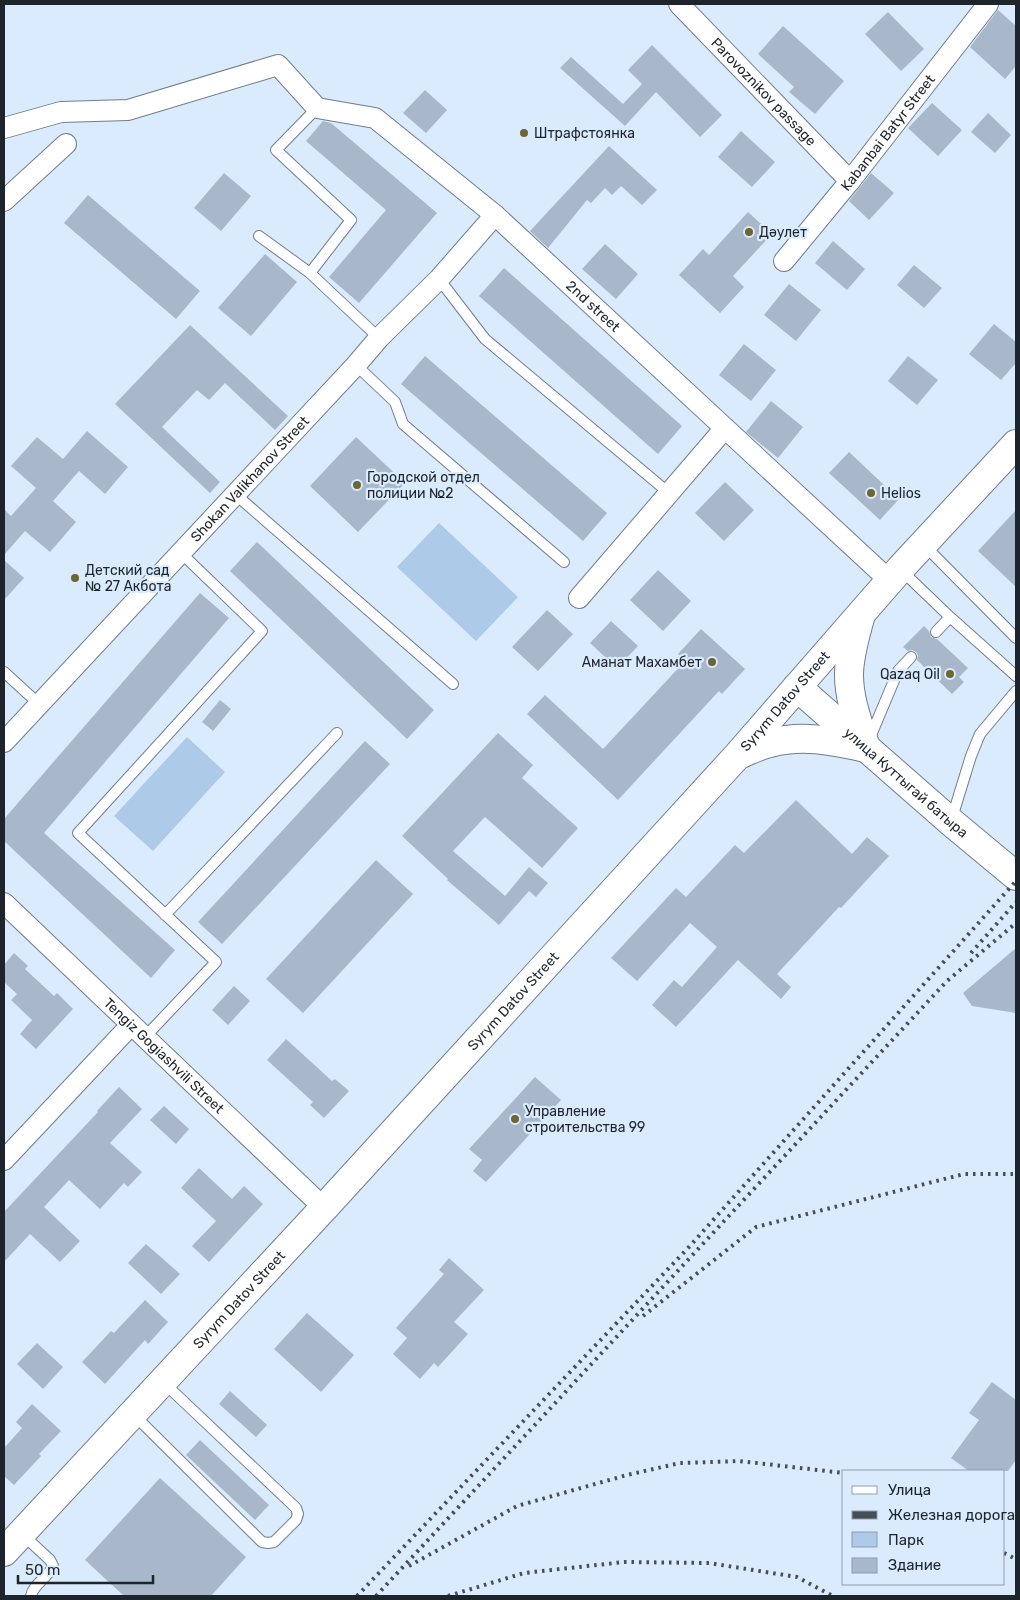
<svg xmlns="http://www.w3.org/2000/svg" width="1020" height="1600" viewBox="0 0 1020 1600" font-family="Rubik,sans-serif">
  <rect width="100%" height="100%" fill="#daebfe"/>
  <path fill="#adcae9" d="M439,523L518,597L476,641L397,567Z
    M187,737L225,772L153,851L114,816Z"/>
  <path fill="#a8b8ca" d="M998,10L1016,26V66L1005,79L970,47Z
    M888,12L924,49L901,71L865,34Z
    M783,26L844,81L815,114L789,92L794,87L758,54Z
    M652,45L722,115L700,137L656,92L625,126L560,68L571,57L623,104L642,84L628,70Z
    M425,90L447,110L426,133L403,113Z
    M932,103L962,130L938,156L908,128Z
    M988,113L1011,135L995,153L971,132Z
    M323,121L331,123L437,213L359,303L329,277L386,210L306,141Z
    M741,131L775,162L752,187L718,157Z
    M609,146L657,190L642,205L621,186L612,195L605,188L591,203L587,200L548,248L530,231Z
    M224,173L251,196L221,231L194,208Z
    M871,173L894,193L869,220L849,201Z
    M88,195L200,291L176,319L64,223Z
    M748,212L772,234L733,276L744,287L720,313L679,275L703,249L709,255Z
    M833,241L865,269L847,290L815,263Z
    M605,244L638,274L616,299L582,269Z
    M265,254L297,282L251,336L218,308Z
    M914,265L942,288L924,308L897,285Z
    M504,268L682,426L658,454L479,296Z
    M789,284L821,310L796,341L764,315Z
    M994,324L1016,342V363L1001,380L969,354Z
    M190,325L288,416L275,430L225,383L209,400L197,390L162,427L220,482L210,493L115,404Z
    M744,344L776,370L751,401L719,375Z
    M425,356L607,513L583,541L401,384Z
    M908,356L938,380L917,405L888,381Z
    M771,401L803,427L778,458L746,432Z
    M87,431L128,467L105,494L79,471L53,501L76,522L50,552L25,531L4,555V509L11,516L36,488L11,466L37,437L63,459Z
    M356,437L405,483L358,532L310,486Z
    M849,452L899,499L880,520L829,473Z
    M725,482L754,510L724,541L695,513Z
    M1016,510V587L978,551Z
    M257,542L434,710L407,739L230,571Z
    M4,560L24,578L4,600Z
    M658,570L691,601L663,631L630,600Z
    M200,593L229,618L44,833L175,950L151,978L4,841V819Z
    M547,610L573,634L538,671L512,647Z
    M611,621L638,646L617,668L590,643Z
    M924,626L929,631L931,637L937,639L968,668L959,677L964,682L952,694L917,660L918,655L916,652L912,650L908,651L903,647Z
    M701,629L745,669L722,694L719,691L618,800L527,714L545,695L603,749L685,661L678,654Z
    M220,700L231,709L213,731L202,722Z
    M498,733L533,765L522,778L578,828L542,868L485,817L453,851L505,896L529,867L548,883L536,897L529,891L499,925L447,880L448,879L402,836Z
    M365,741L390,764L222,944L198,922Z
    M796,800L852,854L867,837L889,856L841,908L839,907L777,974L791,987L781,999L738,960L676,1027L652,1005L674,980L682,987L717,947L690,923L637,981L611,958L676,888L686,897L735,845L744,853Z
    M376,860L413,894L303,1013L266,979Z
    M1016,948V1013L972,1006L963,993Z
    M14,953L28,966L25,969L54,996L57,993L73,1009L36,1049L20,1034L32,1020L11,1000L17,994L4,982V965Z
    M234,986L250,1001L228,1025L212,1010Z
    M286,1039L332,1081L335,1079L349,1091L324,1118L310,1105L313,1102L267,1060Z
    M535,1077L561,1100L486,1182L473,1171L482,1160L469,1149Z
    M119,1087L142,1109L110,1143L142,1172L128,1187L124,1183L100,1209L69,1180L44,1207L80,1241L60,1262L30,1234L4,1262V1212L98,1112L97,1111Z
    M164,1106L189,1129L176,1144L150,1120Z
    M199,1168L232,1199L244,1186L263,1204L209,1262L192,1246L216,1221L181,1188Z
    M146,1244L180,1274L161,1294L128,1263Z
    M449,1258L484,1290L454,1322L468,1334L438,1367L434,1363L420,1379L393,1354L407,1338L396,1328L444,1274L439,1270Z
    M145,1300L168,1322L148,1344L145,1340L105,1384L82,1362L111,1331L114,1333Z
    M307,1313L354,1355L321,1392L274,1349Z
    M37,1343L63,1367L43,1389L17,1364Z
    M992,1382L1016,1400V1460L1008,1471H969L951,1458L979,1420L969,1413Z
    M230,1391L267,1425L256,1437L219,1404Z
    M32,1404L61,1431L39,1454L41,1456L14,1485L4,1476V1448L22,1428L16,1422Z
    M200,1440L269,1505L255,1520L186,1455Z
    M160,1478L246,1557L211,1596H124L85,1560Z"/>
  <g fill="none" stroke-linecap="round" stroke-linejoin="round">
    <defs>
      <path id="lane" d="M317,108L276,150L351,220L310,273L379,338
        M259,236L310,273
        M439,279L485,339L669,493
        M356,365L395,402L403,424L564,562
        M235,494L453,684
        M924,545L1016,638
        M901,570L950,617L1016,676
        M936,632L950,617
        M4,672L39,704
        M869,740L898,671L911,657
        M951,821L971,756L980,734L1016,691
        M165,915L337,733
        M144,1038L216,962L78,833L262,631L180,552
        M134,1415L262,1542L268,1543L274,1542L296,1520L298,1514L296,1508L163,1382
        M22,1534L50,1560L53,1566C48,1578 33,1584 31,1596"/>
      <g id="street">
        <path id="s1" d="M679,4L850,181"/>
        <path id="s2" d="M4,128L61,112L128,110L278,65L317,108L375,118L495,215L890,581"/>
        <path d="M4,201L66,144"/>
        <path id="s3" d="M784,261L850,181L988,4"/>
        <path d="M579,598L725,428"/>
        <path id="s4" d="M4,742L356,365L379,338L439,279L495,215"/>
        <path id="s5" d="M4,903L324,1208"/>
        <path d="M4,1160L131,1025"/>
      </g>
      <g id="secondary">
        <path id="s6" d="M797,687L951,822L1016,876"/>
        <path d="M741,754C750,750 760,745 770,743C803,734 833,741 866,748C859,725 849,700 849,675C849,656 855,637 860,618"/>
        <path id="s7" d="M4,1552L324,1208L737,756L900,569L1016,444"/>
      </g>
    </defs>
    <use href="#lane" stroke="#6f7e8e" stroke-width="12"/>
    <use href="#street" stroke="#6f7e8e" stroke-width="22"/>
    <use href="#secondary" stroke="#6f7e8e" stroke-width="30"/>
    <use href="#lane" stroke="#fff" stroke-width="10"/>
    <use href="#street" stroke="#fff" stroke-width="20"/>
    <use href="#secondary" stroke="#fff" stroke-width="28"/>
    <path stroke="#454d57" stroke-width="4" stroke-dasharray="2.5 5" stroke-linecap="butt" d="M971,953L1016,902
      M643,1316L756,1227L964,1174H1016
      M1004,1553L1016,1559
      M409,1566L517,1506L627,1475L680,1463L739,1461L844,1473
      M357,1596L689,1247L1016,881
      M376,1596L947,981L1016,923
      M448,1596L524,1573L624,1562L709,1563L797,1577L833,1596"/>
  </g>
  <g fill="#6d6532" stroke="#daebfe" stroke-width="2">
    <circle cx="524" cy="133" r="5"/>
    <circle cx="749" cy="232" r="5"/>
    <circle cx="357" cy="485" r="5"/>
    <circle cx="871" cy="493" r="5"/>
    <circle cx="75" cy="578" r="5"/>
    <circle cx="712" cy="662" r="5"/>
    <circle cx="950" cy="674" r="5"/>
    <circle cx="515" cy="1119" r="5"/>
  </g>
  <g text-anchor="middle" dominant-baseline="central" stroke-width="4.5" stroke-linejoin="round" paint-order="stroke">
    <g font-size="14" fill="#1e242b" stroke="#daebfe">
      <text stroke="none"><textPath href="#s1" startOffset="122">Parovoznikov passage</textPath></text>
      <text stroke="none"><textPath href="#s3" startOffset="165">Kabanbai Batyr Street</textPath></text>
      <text stroke="none"><textPath href="#s2" startOffset="688">2nd street</textPath></text>
      <text stroke="none"><textPath href="#s4" startOffset="360">Shokan Valikhanov Street</textPath></text>
      <text stroke="none"><textPath href="#s7" startOffset="1155">Syrym Datov Street</textPath></text>
      <text stroke="none"><textPath href="#s6" startOffset="145">улица Куттыгай батыра</textPath></text>
      <text stroke="none"><textPath href="#s7" startOffset="750">Syrym Datov Street</textPath></text>
      <text stroke="none"><textPath href="#s5" startOffset="221">Tengiz Gogiashvili Street</textPath></text>
      <text stroke="none"><textPath href="#s7" startOffset="345">Syrym Datov Street</textPath></text>
    </g>
    <g font-size="14" fill="#1e242b" stroke="#daebfe" text-anchor="start">
      <text x="534" y="133">Штрафстоянка</text>
      <text x="759" y="232">Дәулет</text>
      <text x="367" y="477">Городской отдел<tspan x="367" dy="16">полиции №2</tspan></text>
      <text x="881" y="493">Helios</text>
      <text x="85" y="570">Детский сад<tspan x="85" dy="16">№ 27 Акбота</tspan></text>
      <text x="702" y="662" text-anchor="end">Аманат Махамбет</text>
      <text x="940" y="674" text-anchor="end">Qazaq Oil</text>
      <text x="525" y="1111">Управление<tspan x="525" dy="16">строительства 99</tspan></text>
    </g>
  </g>
  <rect width="1020" height="1600" fill="none" stroke="#1e242b" stroke-width="10"/>
  <rect x="842" y="1470" width="162" height="115" fill="#daebfe" stroke="#8f9baa"/>
  <rect x="852" y="1486" width="25" height="8" fill="#ffffff" stroke="#8f9baa"/>
  <text x="888" y="1495" font-size="15" fill="#1e242b">Улица</text>
  <rect x="852" y="1511" width="25" height="8" fill="#454d57" stroke="#8f9baa"/>
  <text x="888" y="1520" font-size="15" fill="#1e242b">Железная дорога</text>
  <rect x="852" y="1532" width="25" height="15" fill="#adcae9" stroke="#8f9baa"/>
  <text x="888" y="1545" font-size="15" fill="#1e242b">Парк</text>
  <rect x="852" y="1558" width="25" height="15" fill="#a8b8ca" stroke="#8f9baa"/>
  <text x="888" y="1570" font-size="15" fill="#1e242b">Здание</text>
  <path d="M18 1575v8h135v-8" fill="none" stroke="#1e242b" stroke-width="2.5"/>
  <text x="25" y="1575" font-size="15" fill="#1e242b" stroke="#daebfe" stroke-width="4" paint-order="stroke">50 m</text>
</svg>
